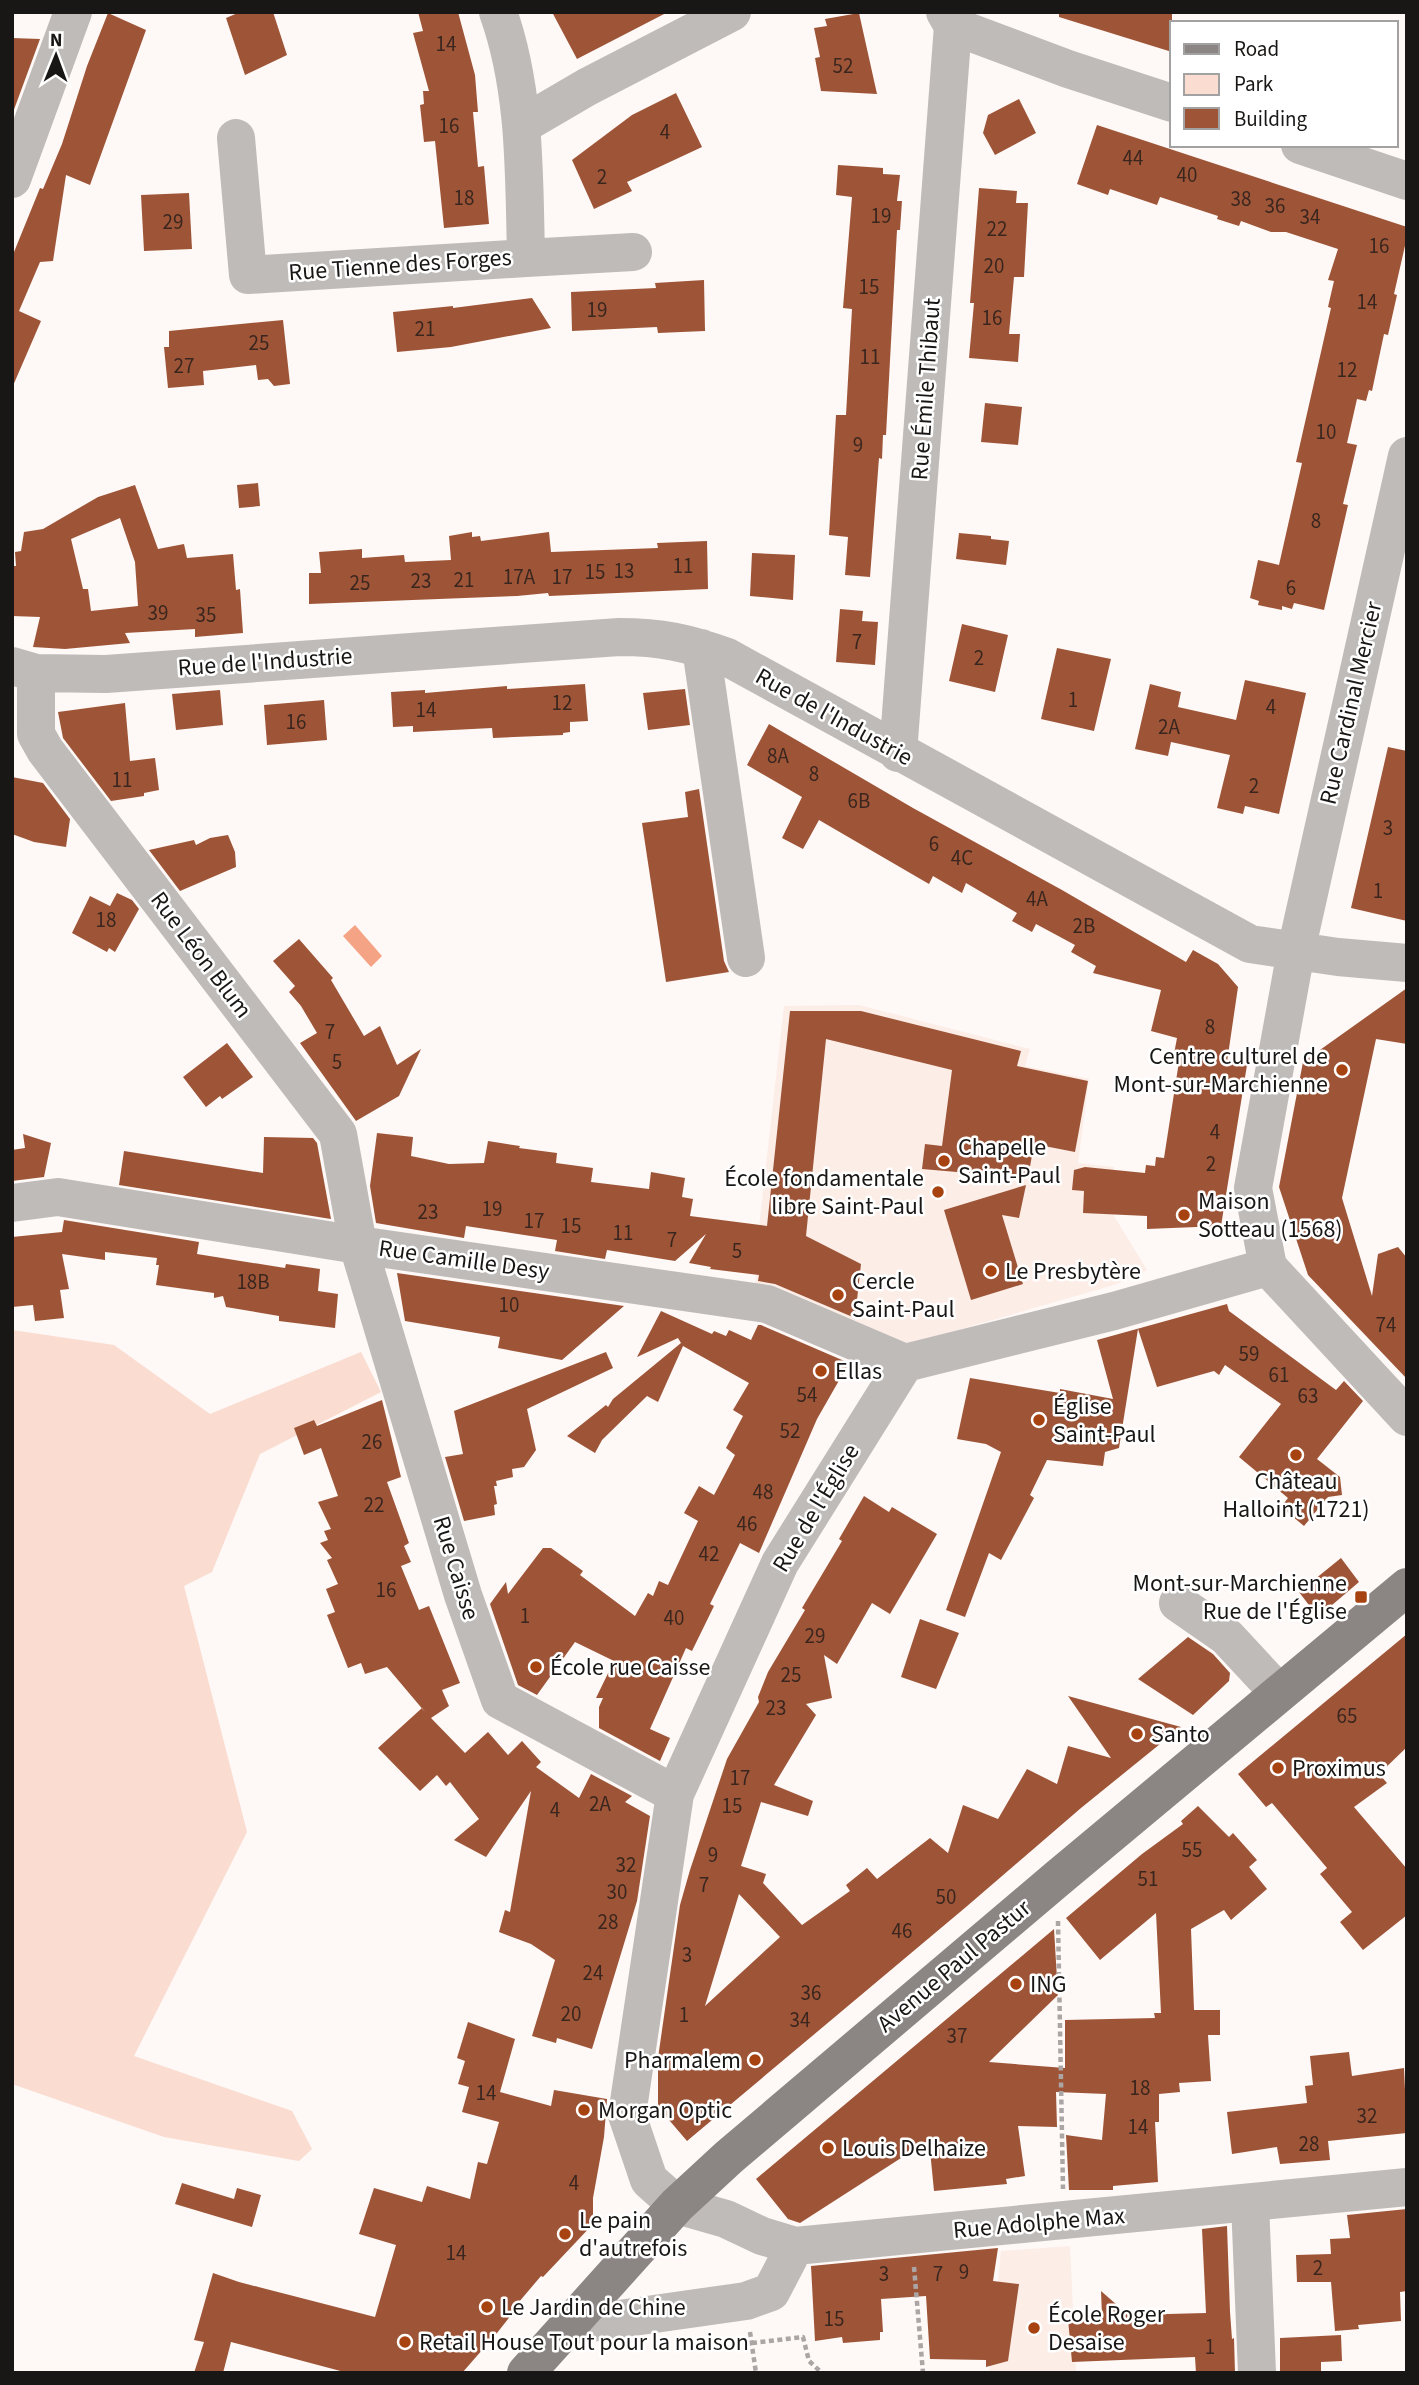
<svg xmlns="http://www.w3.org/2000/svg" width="1419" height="2385" viewBox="0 0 1419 2385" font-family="'Source Sans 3',sans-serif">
  <rect width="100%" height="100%" fill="#fef8f6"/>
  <path fill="#fcede7" d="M859,1005L1030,1049L1025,1066L1089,1079L1078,1163L1114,1167V1216L1147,1270L1117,1284L958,1330L909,1349L755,1290L759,1227L784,1006Z
    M1070,2246L1076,2373H989L1001,2251Z"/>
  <path fill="#fadcd0" d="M12,1330L114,1345L210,1414L361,1352L381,1392L260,1454L212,1572L184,1586L247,1832L134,2056L292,2111L312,2149L299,2161L164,2137L12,2084Z"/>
  <path fill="#f4a484" d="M355,925L382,956L371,967L343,936Z"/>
  <path fill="#9e5537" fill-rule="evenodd" d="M240,12H273L287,55L245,75L226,18Z
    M418,12H458L475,75L478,112H473L478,167L484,166L489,224L444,228L435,141L424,142L420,105L424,104L423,91H429L413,33L423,31Z
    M552,12H668L577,59Z
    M1059,12H1172V52L1059,17Z
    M108,13L146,30L90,185L66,175L53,261L40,262L19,311L41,321L12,388V257L40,188L43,189L62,144L87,66Z
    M859,13L877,94L821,91L815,58L820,57L814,28L827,26L825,19Z
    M12,38L40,39L12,115Z
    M676,93L702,147L627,182L632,191L594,209L572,160L632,115Z
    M1019,99L1036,133L995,155L983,133L988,115Z
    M1097,125L1407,227V237L1394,294L1397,295L1388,335L1384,334L1372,391L1369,390L1366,401L1357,399L1347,443L1357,445L1343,504L1348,505L1324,610L1294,603L1292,609L1282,606V610L1258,605L1259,601L1250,598L1258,560L1279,565L1302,463L1296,462L1331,308L1328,307L1334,281L1328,280L1338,249L1286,232H1271L1241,221L1239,226L1217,219L1218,216L1160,197L1157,205L1110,189L1108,195L1077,184Z
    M838,165L883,168V174L900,175L897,201H902L900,230H897L886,435H883L882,459L879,458L870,577L845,575L848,537L829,535L836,415H846L852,309L843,308L852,197L836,195Z
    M979,188L1017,191L1016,203H1028L1024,277H1014L1009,334H1020L1018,362L969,358L974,303H970Z
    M189,193L192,249L144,251L141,195Z
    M704,280L705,331L658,333L657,327L572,331L571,292L656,288L655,283Z
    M532,298L551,328L451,347L397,352L393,312L453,306V308Z
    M283,320L290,384L274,386L268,379L258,380L256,365L203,371L204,385L168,388L164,347H169V331Z
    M985,403L1022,407L1018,445L981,442Z
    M258,483L260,506L239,508L237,485Z
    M135,485L158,549L184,544L187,558L233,554L236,590L240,589L243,633L195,637V629L125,633L130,643L65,649L33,647L40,617L12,616V566H16L15,552L21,551L24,532L43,529L98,497ZM120,518L135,562L138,606L91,611L88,589H83L71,539Z
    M472,532V537L480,536L481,541L549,532L551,552L658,548L657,543L707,541L708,589L549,596L548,593L517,596L309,604V573H321L319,552L362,549V558L404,555L405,562L451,560L449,536Z
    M959,533L991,536V539L1009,541L1006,565L956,559Z
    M752,553L795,555L793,600L750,596Z
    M840,609L863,611L862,621L878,622L875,665L836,662Z
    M962,624L1008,635L995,692L949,681Z
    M1057,648L1111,659L1094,731L1041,719Z
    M1245,680L1306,693L1279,814L1245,806L1243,814L1217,808L1230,755L1171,742L1168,756L1135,749L1150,684L1181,692L1178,707L1236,720Z
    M585,684L588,721L570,722V732L563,733V735L493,738L492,728L413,732V726L393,727L391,692L425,690V693L507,686V689Z
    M685,689L690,725L648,730L643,693Z
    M220,690L223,725L176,730L172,694Z
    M324,700L327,740L267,745L264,705Z
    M125,703L130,761L155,758L159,790L144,793V796L111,801L63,738L58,712Z
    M769,724L913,808L1062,890L1186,962L1193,950L1218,964L1238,987L1227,1062L1247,1065L1221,1226L1147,1229V1216L1083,1213L1084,1191L1072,1190L1074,1170L1085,1167L1145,1173L1146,1165L1155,1166L1156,1157L1164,1158L1180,1055L1174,1054L1177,1038L1151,1031L1161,990L1093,973L1096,966L1071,952L1075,945L1036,924L1032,932L1012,921L1017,913L966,883L962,893L933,876L929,884L819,820L803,849L782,838L802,797L747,765Z
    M1388,747L1407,751V921L1351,908Z
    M12,777L43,783L70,819L66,847L34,842L12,834Z
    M699,789L724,961L729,972L666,982L642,823L688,817L685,792Z
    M228,835L235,852L236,867L180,891L149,850L194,840L196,845L210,838Z
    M117,893L132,900L139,909L115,952L109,948L107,952L72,933L90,896L110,906Z
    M299,939L333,978L331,980L364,1036L380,1026L397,1065L421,1049L399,1096L356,1121L300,1043L317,1033L301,1006L289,992L295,986L273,961Z
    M1407,988V1044L1376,1039L1342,1198L1372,1296L1378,1254L1398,1247L1407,1258V1379L1308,1275L1279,1187L1303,1062Z
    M790,1011H861L1021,1051L1017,1066L1088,1081L1075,1152L1034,1144L1028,1178L922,1169L925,1144L942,1146L952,1070L826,1039L806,1236L861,1264L855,1318L775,1284L758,1281L759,1275L710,1269L711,1267L689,1263L706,1234L675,1261L607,1250L605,1259L555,1251L557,1240L466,1226L464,1238L376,1223L370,1186L377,1133L413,1137L411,1156L449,1164L484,1163L488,1141L520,1146L519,1148L557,1153L556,1163L593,1168L591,1182L649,1189L651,1172L685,1178L682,1197L693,1199L690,1216L767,1226Z
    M227,1043L253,1077L222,1099L220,1096L206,1107L183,1077Z
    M23,1134L51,1143L44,1177L12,1181V1150L25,1148Z
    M264,1137L313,1138L317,1143L331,1219L119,1185L124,1151L263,1173Z
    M1026,1185L1019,1218L1002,1215L1023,1284L971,1300L944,1210Z
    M64,1220L199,1242L197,1254L285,1268L286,1264L320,1269L318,1291L338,1294L335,1328L279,1321V1316L226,1307L223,1296L214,1298V1293L156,1285L159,1265H156L157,1258L105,1252V1260L62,1254L69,1289L60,1290L64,1318L35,1321L33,1305L12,1307V1237L62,1232Z
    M397,1273L624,1306L562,1360L498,1348L500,1337L405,1321Z
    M1227,1304L1229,1311L1336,1390L1344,1381L1363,1401L1317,1459L1340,1477L1342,1495L1328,1497L1304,1526L1281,1507L1288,1498L1239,1457L1281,1404L1225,1365L1219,1375L1214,1371L1157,1387L1138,1329L1119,1448L1105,1452L1103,1466L1047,1460L1030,1495L1034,1498L1001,1560L989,1553L965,1617L946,1610L1001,1452L986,1444L957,1439L970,1378L1060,1393V1389L1113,1399L1097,1340Z
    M661,1311L712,1334L714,1331L726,1336L729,1330L751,1340L758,1325H761L849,1363L817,1419L759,1553L740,1543L710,1604L714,1606L692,1651L686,1648L650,1729L670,1738L660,1761L599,1728V1707L603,1698H596L614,1661L575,1642L537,1695L518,1685L490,1604L506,1582L508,1594L543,1548H551L583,1571L580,1575L635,1616L648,1593L653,1596L659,1581L668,1585L698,1521L684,1513L699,1486L714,1495L735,1455L726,1448L743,1416L733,1410L749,1383L683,1346L658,1402L647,1396L602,1440L595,1453L567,1436L606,1405L608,1407L613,1399L681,1343L678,1338L637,1357Z
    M606,1352L613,1368L527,1409L536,1450L524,1467L512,1469L513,1477L496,1481L497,1486H494L497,1504L494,1505L495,1515L464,1521L445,1457L463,1454L454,1411Z
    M382,1400L401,1477L387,1482L409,1543L404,1546L411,1562L401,1566L419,1610L429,1606L460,1683L442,1690L449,1706L431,1718L465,1753L488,1732L508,1755L522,1741L541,1762L536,1767L579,1798L591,1774L632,1796L625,1802L650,1816L637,1901L592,2049L557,2038L556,2043L532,2036L555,1960L531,1944L499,1932L505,1910L510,1912L531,1791L486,1857L454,1840L479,1819L450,1782L446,1786L437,1775L420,1791L378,1748L422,1708L425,1712L387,1667L365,1674L361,1663L348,1668L327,1615L335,1612L326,1589L338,1584L327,1560L332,1558L320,1543L328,1540L324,1531L331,1529L318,1502L338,1496L321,1448L304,1455L294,1428L314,1420L317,1426Z
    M864,1496L889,1512L892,1507L937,1534L890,1614L872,1603L837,1664L824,1655L832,1698L806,1704L816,1715L774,1785L813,1801L808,1816L761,1802L741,1866L766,1874L763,1883L802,1925L850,1891L846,1885L867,1868L877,1879L930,1838L948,1853L963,1805L998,1819L1027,1769L1057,1784L1068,1746L1111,1758L1068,1696L1181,1727L1081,1808L966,1907L687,2141L658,2107V2058L680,1905L690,1870L727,1759L759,1702L758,1697L768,1672L805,1610L802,1608L842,1541L839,1539ZM739,1894L780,1937L705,2006Z
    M1341,1558L1359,1582L1318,1617L1299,1592Z
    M920,1619L959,1633L936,1689L901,1677Z
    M1407,1634V1747L1379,1774L1387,1783L1354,1807L1407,1869V1915L1363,1950L1340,1922L1352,1912L1320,1874L1327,1868L1272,1803L1266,1807L1238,1774Z
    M1188,1637L1213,1654L1230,1673L1229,1681L1193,1715L1138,1679Z
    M1198,1806L1229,1837L1233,1833L1257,1860L1249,1867L1267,1889L1231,1920L1224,1910L1191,1929L1194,2010H1220V2035H1208L1211,2081L1179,2083L1180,2092L1159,2094V2122H1155L1158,2182L1113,2186V2190H1069L1066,2135L1102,2140L1106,2094L1056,2092L1057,2127L1018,2126L1025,2176L1006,2179L1007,2184L934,2191L929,2140L800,2223L788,2219L756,2179L1054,1929L1058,1995L989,2062L1065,2068V2020L1155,2018L1154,2013H1161L1156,1913L1100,1960L1066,1918L1142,1854L1183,1824L1181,1821Z
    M468,2022L515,2039L500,2092L551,2106L554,2090L607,2099L604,2137L593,2198V2224L543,2277L541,2276L513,2309L515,2310L497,2333L462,2373H348L231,2342L223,2373H194L204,2342L194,2340L213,2273L239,2282L375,2317L396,2245L359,2234L374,2188L422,2202L427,2186L470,2199L478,2162L487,2164L499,2122L462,2112L469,2087L458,2084L465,2061L457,2058Z
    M1349,2052L1352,2076L1404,2068L1407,2133L1328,2141L1330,2160L1280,2164L1277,2147L1232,2154L1227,2112L1307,2103L1305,2086L1313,2085L1310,2056Z
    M182,2183L234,2199L237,2188L261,2195L252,2227L175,2204Z
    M1407,2209V2291L1400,2292L1401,2321L1358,2325L1359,2329L1335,2331L1331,2282H1297L1296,2255L1331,2254L1330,2239L1350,2238L1347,2215Z
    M1227,2226L1230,2312L1232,2339L1234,2338L1235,2373H1196L1195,2357L1072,2362L1068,2319L1102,2316L1101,2291L1125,2312L1129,2313L1130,2315L1206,2313L1202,2229Z
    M998,2248L993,2281L1019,2284L1008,2361L986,2367V2360L930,2359L926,2296L881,2299L883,2332H880V2340L843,2343L842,2337L815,2341L811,2266Z
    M1341,2335L1342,2361L1321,2362V2373H1280V2338Z"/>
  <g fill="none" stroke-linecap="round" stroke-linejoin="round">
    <path stroke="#aba6a5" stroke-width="4.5" stroke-dasharray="5 3.5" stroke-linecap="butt" d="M1058,1921L1063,2189
      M914,2267L923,2373
      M750,2332L756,2373
      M752,2343L803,2337L809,2361L822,2373"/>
    <path stroke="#bebbb9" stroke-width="38" d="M945,12L953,26L1068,69L1172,103
      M522,125L587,87L732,12
      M236,138L248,275L526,258C524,176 526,90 498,12
      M1300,145L1407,181
      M12,179L73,12
      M526,258L633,252
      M701,648L746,958
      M12,666L36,673L106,674L619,637C661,637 688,643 727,657L1250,944L1338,957L1407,963
      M36,673V734L45,750L338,1134L358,1245L463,1595L500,1700L675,1794
      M898,753L953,26
      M12,1203L58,1197L358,1245L767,1304L905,1363
      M1268,1267L1114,1311L905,1363L780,1563L675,1794L627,2115L649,2180L677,2205L726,2219L762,2236L795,2246L1407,2187
      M1268,1267L1253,1188L1296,951L1407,456
      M1268,1267L1407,1417
      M1178,1603L1227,1637L1279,1693
      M1250,2203L1257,2373
      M570,2326L746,2301L771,2292L795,2246"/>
    <path stroke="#8b8684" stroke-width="38" d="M526,2373L677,2205L729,2157L1058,1878L1407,1587"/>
  </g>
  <g fill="#a74310" stroke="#fff" stroke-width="2.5">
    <circle cx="1342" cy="1070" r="7"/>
    <circle cx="944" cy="1161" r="7"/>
    <circle cx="938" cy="1192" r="7"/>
    <circle cx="1184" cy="1215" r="7"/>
    <circle cx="991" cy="1271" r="7"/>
    <circle cx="838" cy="1295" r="7"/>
    <circle cx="821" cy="1371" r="7"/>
    <circle cx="1039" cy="1420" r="7"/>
    <circle cx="1296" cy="1455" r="7"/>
    <rect x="1354" y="1590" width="14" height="14" rx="3.5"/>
    <circle cx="536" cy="1667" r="7"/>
    <circle cx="1137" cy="1734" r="7"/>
    <circle cx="1278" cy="1768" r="7"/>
    <circle cx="1016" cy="1984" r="7"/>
    <circle cx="755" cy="2060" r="7"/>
    <circle cx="584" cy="2110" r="7"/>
    <circle cx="828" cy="2148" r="7"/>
    <circle cx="565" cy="2234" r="7"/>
    <circle cx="487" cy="2307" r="7"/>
    <circle cx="1034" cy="2328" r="7"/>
    <circle cx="405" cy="2342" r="7"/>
  </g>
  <g text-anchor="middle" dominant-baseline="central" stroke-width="5" stroke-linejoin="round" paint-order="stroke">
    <g font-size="21" fill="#3a261e">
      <text x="446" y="44">14</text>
      <text x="843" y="66">52</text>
      <text x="449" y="126">16</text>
      <text x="665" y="132">4</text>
      <text x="1133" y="158">44</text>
      <text x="1187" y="175">40</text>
      <text x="602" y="177">2</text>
      <text x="464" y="198">18</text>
      <text x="1241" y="199">38</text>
      <text x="1275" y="206">36</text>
      <text x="881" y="216">19</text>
      <text x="1310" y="217">34</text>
      <text x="173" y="222">29</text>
      <text x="997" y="229">22</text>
      <text x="1379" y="246">16</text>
      <text x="994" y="266">20</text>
      <text x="869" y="287">15</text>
      <text x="1367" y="302">14</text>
      <text x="597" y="310">19</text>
      <text x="992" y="318">16</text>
      <text x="425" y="329">21</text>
      <text x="259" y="343">25</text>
      <text x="870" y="357">11</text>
      <text x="184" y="366">27</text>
      <text x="1347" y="370">12</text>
      <text x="1326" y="432">10</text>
      <text x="858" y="445">9</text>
      <text x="1316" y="521">8</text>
      <text x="683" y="566">11</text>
      <text x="624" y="571">13</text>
      <text x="595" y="572">15</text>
      <text x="519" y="577">17A</text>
      <text x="562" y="577">17</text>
      <text x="464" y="580">21</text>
      <text x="421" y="581">23</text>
      <text x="360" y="583">25</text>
      <text x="1291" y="588">6</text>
      <text x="158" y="613">39</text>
      <text x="206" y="615">35</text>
      <text x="857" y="642">7</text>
      <text x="979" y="658">2</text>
      <text x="1073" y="700">1</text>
      <text x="562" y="703">12</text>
      <text x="1271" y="707">4</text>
      <text x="426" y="710">14</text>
      <text x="296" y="722">16</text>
      <text x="1169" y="727">2A</text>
      <text x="778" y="756">8A</text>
      <text x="814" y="774">8</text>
      <text x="122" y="780">11</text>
      <text x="1254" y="786">2</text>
      <text x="859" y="801">6B</text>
      <text x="1388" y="828">3</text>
      <text x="934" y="844">6</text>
      <text x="962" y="858">4C</text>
      <text x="1378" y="891">1</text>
      <text x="1037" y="899">4A</text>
      <text x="106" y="920">18</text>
      <text x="1084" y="926">2B</text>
      <text x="1210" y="1027">8</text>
      <text x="330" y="1032">7</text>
      <text x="337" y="1062">5</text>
      <text x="1215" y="1132">4</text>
      <text x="1211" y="1164">2</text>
      <text x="492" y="1209">19</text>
      <text x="428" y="1212">23</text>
      <text x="534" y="1221">17</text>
      <text x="571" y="1226">15</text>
      <text x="623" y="1233">11</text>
      <text x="672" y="1240">7</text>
      <text x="737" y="1251">5</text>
      <text x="253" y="1282">18B</text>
      <text x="509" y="1305">10</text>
      <text x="1386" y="1325">74</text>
      <text x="1249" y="1354">59</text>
      <text x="1279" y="1375">61</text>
      <text x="807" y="1395">54</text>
      <text x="1308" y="1396">63</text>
      <text x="790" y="1431">52</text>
      <text x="372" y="1442">26</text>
      <text x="763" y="1492">48</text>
      <text x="374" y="1505">22</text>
      <text x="747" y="1524">46</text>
      <text x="709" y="1554">42</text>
      <text x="386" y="1590">16</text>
      <text x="525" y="1616">1</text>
      <text x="674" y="1618">40</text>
      <text x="815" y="1636">29</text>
      <text x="791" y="1675">25</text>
      <text x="776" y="1708">23</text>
      <text x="1347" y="1716">65</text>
      <text x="740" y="1778">17</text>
      <text x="600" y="1804">2A</text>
      <text x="732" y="1806">15</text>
      <text x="555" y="1810">4</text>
      <text x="1192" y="1850">55</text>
      <text x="713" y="1855">9</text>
      <text x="626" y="1865">32</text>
      <text x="1148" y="1879">51</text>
      <text x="704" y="1885">7</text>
      <text x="617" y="1892">30</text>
      <text x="946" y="1897">50</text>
      <text x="608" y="1922">28</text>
      <text x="902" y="1931">46</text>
      <text x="687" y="1955">3</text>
      <text x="593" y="1973">24</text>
      <text x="811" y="1993">36</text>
      <text x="571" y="2014">20</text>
      <text x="684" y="2015">1</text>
      <text x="800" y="2020">34</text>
      <text x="957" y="2036">37</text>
      <text x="1140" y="2088">18</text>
      <text x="486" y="2093">14</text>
      <text x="1367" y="2116">32</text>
      <text x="1138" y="2127">14</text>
      <text x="1309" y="2144">28</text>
      <text x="574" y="2183">4</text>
      <text x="456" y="2253">14</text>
      <text x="1318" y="2268">2</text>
      <text x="964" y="2272">9</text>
      <text x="884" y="2274">3</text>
      <text x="938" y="2274">7</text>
      <text x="834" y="2319">15</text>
      <text x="1210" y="2347">1</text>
    </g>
    <g font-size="24" fill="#191716" stroke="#fff">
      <text transform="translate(400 265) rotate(-4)">Rue Tienne des Forges</text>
      <text transform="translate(926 389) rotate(-86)">Rue Émile Thibaut</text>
      <text transform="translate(265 662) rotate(-4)">Rue de l'Industrie</text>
      <text transform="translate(1351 703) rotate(-77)">Rue Cardinal Mercier</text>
      <text transform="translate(834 717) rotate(29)">Rue de l'Industrie</text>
      <text transform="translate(201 955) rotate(53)">Rue Léon Blum</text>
      <text transform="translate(464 1260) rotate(8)">Rue Camille Desy</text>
      <text transform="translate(816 1508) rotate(-59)">Rue de l'Église</text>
      <text transform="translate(456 1568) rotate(73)">Rue Caisse</text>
      <text transform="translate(954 1966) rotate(-40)">Avenue Paul Pastur</text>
      <text transform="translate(1039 2223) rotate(-5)">Rue Adolphe Max</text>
    </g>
    <g font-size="24" fill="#191716" stroke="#fff" text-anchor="start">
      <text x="1328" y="1056" text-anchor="end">Centre culturel de<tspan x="1328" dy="28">Mont-sur-Marchienne</tspan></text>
      <text x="958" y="1147">Chapelle<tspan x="958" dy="28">Saint-Paul</tspan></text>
      <text x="924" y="1178" text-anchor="end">École fondamentale<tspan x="924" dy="28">libre Saint-Paul</tspan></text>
      <text x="1198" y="1201">Maison<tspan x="1198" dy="28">Sotteau (1568)</tspan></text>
      <text x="1005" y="1271">Le Presbytère</text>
      <text x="852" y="1281">Cercle<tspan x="852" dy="28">Saint-Paul</tspan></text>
      <text x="835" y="1371">Ellas</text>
      <text x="1053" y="1406">Église<tspan x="1053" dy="28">Saint-Paul</tspan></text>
      <text x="1296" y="1481" text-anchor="middle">Château<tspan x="1296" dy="28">Halloint (1721)</tspan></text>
      <text x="1347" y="1583" text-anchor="end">Mont-sur-Marchienne<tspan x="1347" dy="28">Rue de l'Église</tspan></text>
      <text x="550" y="1667">École rue Caisse</text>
      <text x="1151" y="1734">Santo</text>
      <text x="1292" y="1768">Proximus</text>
      <text x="1030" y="1984">ING</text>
      <text x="741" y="2060" text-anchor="end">Pharmalem</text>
      <text x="598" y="2110">Morgan Optic</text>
      <text x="842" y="2148">Louis Delhaize</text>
      <text x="579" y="2220">Le pain<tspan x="579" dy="28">d'autrefois</tspan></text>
      <text x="501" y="2307">Le Jardin de Chine</text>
      <text x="1048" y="2314">École Roger<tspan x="1048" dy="28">Desaise</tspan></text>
      <text x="419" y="2342">Retail House Tout pour la maison</text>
    </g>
  </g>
  <rect width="1419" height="2385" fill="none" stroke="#191716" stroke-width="28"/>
  <rect x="1170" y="21" width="228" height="126" fill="#ffffff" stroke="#a3a2a2" stroke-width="2"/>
  <rect x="1184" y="44" width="35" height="10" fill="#8b8684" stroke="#a3a2a2" stroke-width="2"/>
  <text x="1234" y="56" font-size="21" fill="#191716">Road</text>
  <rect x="1184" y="74" width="35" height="21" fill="#fadcd0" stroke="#a3a2a2" stroke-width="2"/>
  <text x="1234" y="91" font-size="21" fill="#191716">Park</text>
  <rect x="1184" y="108" width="35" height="21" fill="#9e5537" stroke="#a3a2a2" stroke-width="2"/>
  <text x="1234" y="126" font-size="21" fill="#191716">Building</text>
  <g transform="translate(56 56) rotate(1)" stroke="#ffffff" stroke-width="5" paint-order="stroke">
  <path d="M0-5L12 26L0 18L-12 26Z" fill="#191716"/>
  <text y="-10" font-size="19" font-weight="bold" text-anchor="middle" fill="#191716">N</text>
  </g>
</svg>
